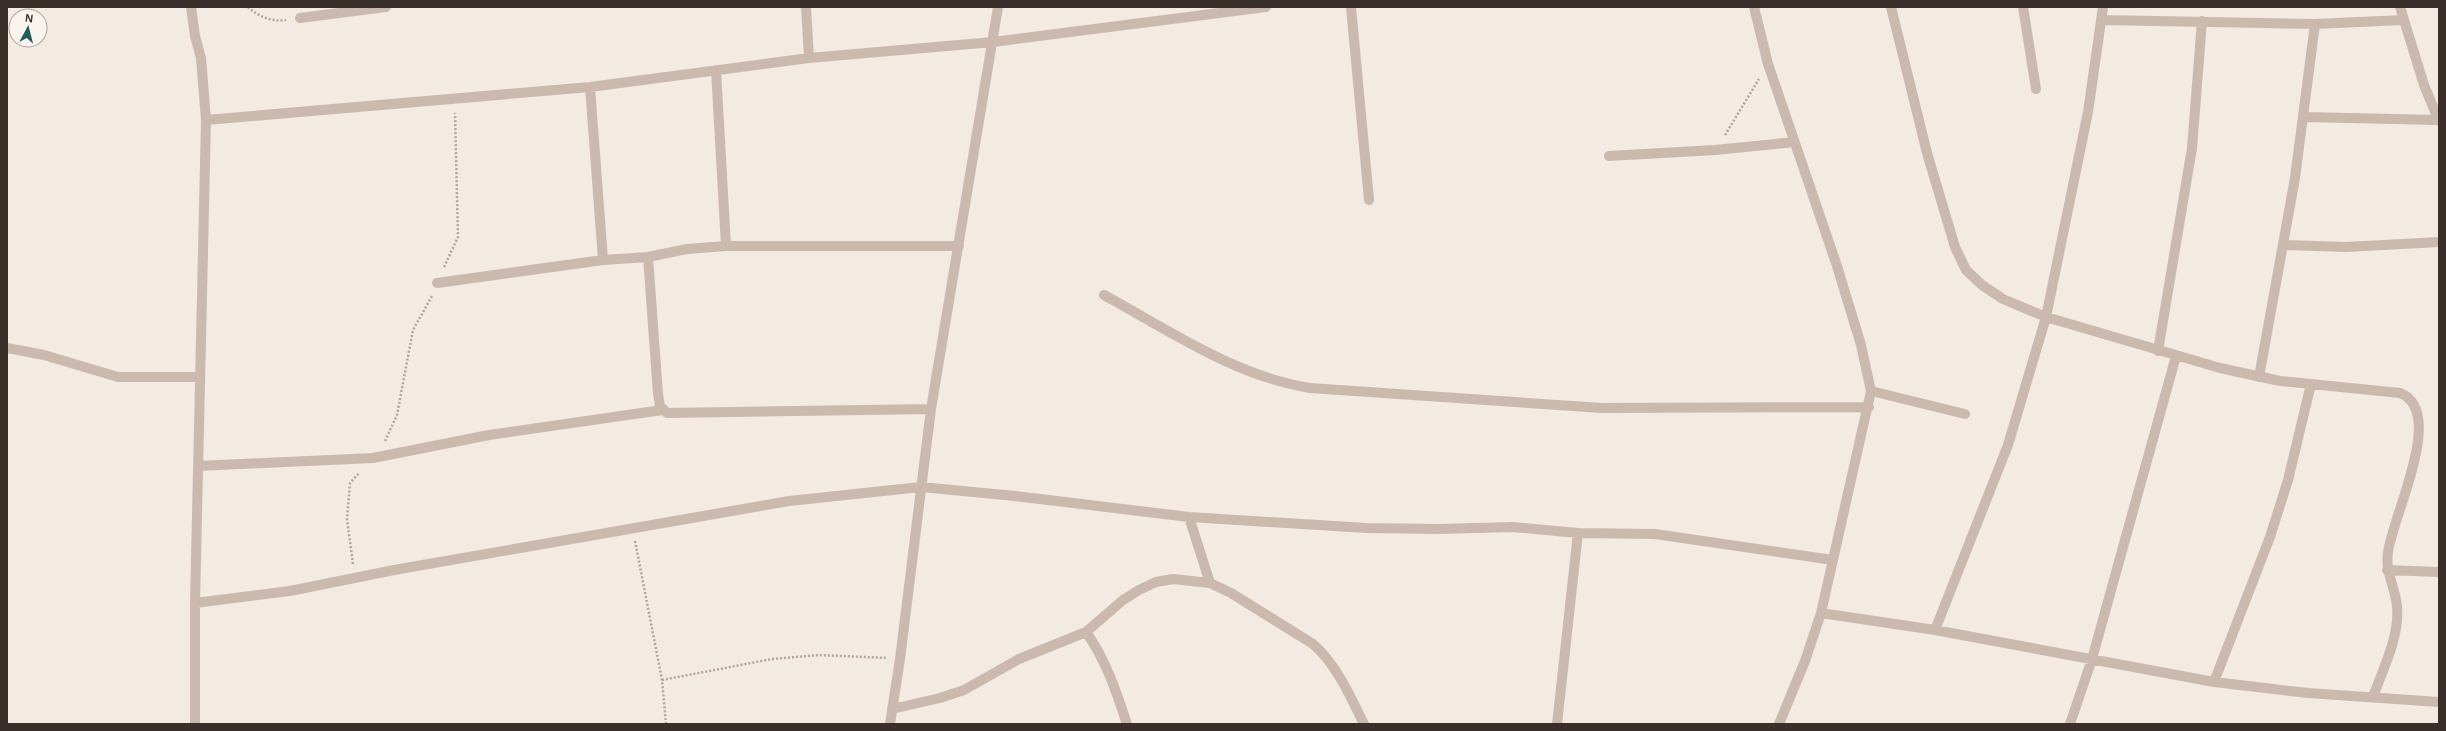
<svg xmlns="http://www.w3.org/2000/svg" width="2446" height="731" viewBox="0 0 2446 731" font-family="Arial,sans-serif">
  <rect width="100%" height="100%" fill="#f3eae1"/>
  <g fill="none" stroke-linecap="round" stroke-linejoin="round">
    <path stroke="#b7a397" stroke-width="2.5" stroke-dasharray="2 2" stroke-linecap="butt" d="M248,7C259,17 272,22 286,20
      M1725,135L1759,79
      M444,267L458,237L455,113
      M385,441L397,415L413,330L432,296
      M635,541L662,680L666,724
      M353,564L347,519L350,483L359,473
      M662,680L772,659L819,655L887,658"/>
    <path stroke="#cbb9ad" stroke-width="10" d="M191,7L195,36L201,58L206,120L195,603V724
      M806,7L809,58
      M1351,7L1369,200
      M1754,7L1768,64L1837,266L1861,345L1871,391L1821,613L1805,661L1779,724
      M1891,7L1927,153L1955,247L1966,270L1982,285L2003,299L2046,317L2220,368L2280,381L2400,393C2446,411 2394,512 2388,552C2385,572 2395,587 2397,606C2400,636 2383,669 2373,697
      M2023,7L2036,89
      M2400,7L2424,85L2439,121
      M300,18L386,7
      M2103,20L2315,24L2403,20
      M716,70L726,246
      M590,87L603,260
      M2304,117L2438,120
      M206,120L590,87L809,58L993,42L1266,7
      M1609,156L1715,150L1794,142
      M2284,245L2346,247L2439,242
      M648,257L658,394L660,406L667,413L931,409
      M437,283L603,260L648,257L687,249L726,246H959
      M1104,295C1170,331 1235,376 1310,388L1602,408L1869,407
      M7,348L44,355L118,377H200
      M2158,351L2192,148L2202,21
      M2259,377L2295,178L2315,24
      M1871,391L1965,414
      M198,466L373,458L489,435L662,410
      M1189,517L1210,583
      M2387,570L2439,572
      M195,603L290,591L394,570L789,501L921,487L1015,496L1189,517L1366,528L1439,529L1512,527L1578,533L1655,534L1833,560
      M1821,613L1935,630L2214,682L2308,693L2439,702
      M1935,630L2008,445L2046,317L2088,112L2103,7
      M1086,632C1106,660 1116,691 1127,724
      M2214,682L2270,537L2288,480L2311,384
      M892,709L940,698L964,690L1019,659L1086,632L1123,600L1139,590L1156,582L1173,579L1210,583L1231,593L1313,644C1337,665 1350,696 1364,724
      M890,724L900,659L931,409L998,7
      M1557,724L1578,533
      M2070,724L2092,659L2176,356"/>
  </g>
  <rect width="2446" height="731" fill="none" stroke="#3a2f2b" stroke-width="16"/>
  <g transform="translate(28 28) rotate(7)"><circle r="19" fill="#faf4ee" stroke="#ada5a0"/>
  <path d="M0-3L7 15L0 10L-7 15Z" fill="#215b5b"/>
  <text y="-6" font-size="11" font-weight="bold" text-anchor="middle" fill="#3a2f2b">N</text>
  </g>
</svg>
